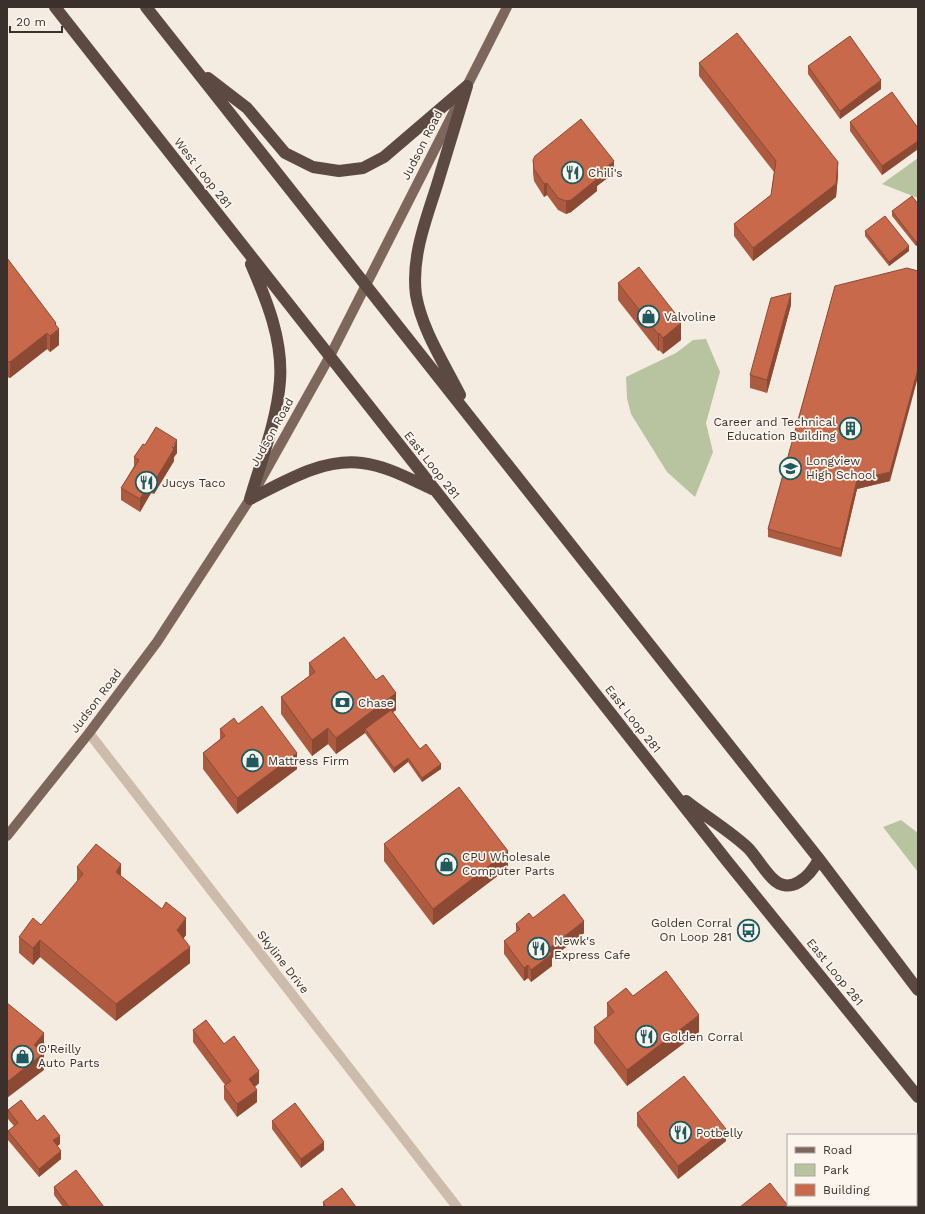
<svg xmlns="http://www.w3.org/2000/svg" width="925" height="1214" viewBox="0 0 925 1214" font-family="'Work Sans',sans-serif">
  <rect width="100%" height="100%" fill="#f4ebe1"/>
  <path fill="#b8c4a0" d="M918,158V198L882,184Z
    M706,339L720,372L706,423L713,452L695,497L667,472L631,414L627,398L626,377L676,353L693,340Z
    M901,820L918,833V872L883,827Z"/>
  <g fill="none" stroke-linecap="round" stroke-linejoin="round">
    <path stroke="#cdbbac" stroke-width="10" d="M89,733L457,1207"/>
    <path stroke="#7d675c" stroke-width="10" d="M7,836L89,733L157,642L250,499L330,356L507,7"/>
    <path stroke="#5c4a42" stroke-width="12" d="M55,7L727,861L918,1097
      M146,7L819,859L918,990
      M208,78L247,108L285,153L313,167L339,171L363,168L384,157L467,86
      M460,395C444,363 422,330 416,295C411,257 426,220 437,185C447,152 457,119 467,86
      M250,499C261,461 277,421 280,381C283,340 267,301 251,264
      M250,499C284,482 322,458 362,463C387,466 410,479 432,489
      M686,801C705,816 733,833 749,849C757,858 763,869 772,878C790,897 810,876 819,859"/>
  </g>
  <path fill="#ac5a40" d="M699,63L838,175L836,197L753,261L734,236V224L771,195L774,172L699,76Z
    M808,66L881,89L840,119L808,74Z
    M850,122L918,128V149L882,175L850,131Z
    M533,160L614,173L597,186V191L571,212L566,214L558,210L547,195L544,197L534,181L533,173Z
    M918,204L916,246L892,216V211Z
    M865,231L909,251L889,266L865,236Z
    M7,258L56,325L59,345L50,352L47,349L10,378L7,377Z
    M618,283L678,320L681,340L663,354L659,350L658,351L618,300Z
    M835,286L890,481L857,489L841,557L768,537V529Z
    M791,305L767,393L750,388V375Z
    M145,445L177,453L174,457V461L154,494L151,493L140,512L121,500V488L134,466V457Z
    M309,663L396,710L393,712L420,749L441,769L422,782L408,762L394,773L365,733L336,754L328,744L312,756L281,714V697L309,676Z
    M238,724L297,769L237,814L203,769V753L220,739V729Z
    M384,844L508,868L433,925L384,861Z
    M77,867L121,876L186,935L183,939L190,963L116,1021L40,957L33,965L19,953V937L41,925L77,882Z
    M533,918L584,933L552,958V966L531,982L528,978L524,981L504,954V941L516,932V924Z
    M607,1003L699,1032L627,1086L594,1043V1027L607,1017Z
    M193,1030L224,1044L259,1083L255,1087L257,1102L237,1117L224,1099V1086L225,1085L193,1042Z
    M8,1110L37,1121L60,1144L57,1146L61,1159L39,1177L8,1140V1131L14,1126L8,1119Z
    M637,1113L726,1141L678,1179L637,1126Z
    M272,1121L324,1150L301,1168L272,1129Z
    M54,1187L104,1207H63L54,1195Z
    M323,1202L356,1207H323Z"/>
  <path fill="#8c4a34" d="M881,80V89L840,119V111Z
    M918,141V149L882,175V166Z
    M614,161V173L597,186V191L571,212L566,214V201L595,176Z
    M838,162V175L836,197L753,261V248Z
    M547,183V195L544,197V184Z
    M918,240V245L916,246V242Z
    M909,246V251L889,266V262Z
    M791,293V305L767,393V380Z
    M678,317V326L681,323V340L663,354V338L677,318Z
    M56,323V331L59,329V345L50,352V336L55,324Z
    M47,333V349L10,378V362Z
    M659,333V350L658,351V334Z
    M918,369V377L890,481L857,489L841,557V549L857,480Z
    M177,440V453L174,457V461L154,494V482Z
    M151,480V493L140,512V499Z
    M396,693V710L367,731L365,729V733L336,754V738Z
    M328,728V744L312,756V740Z
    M297,753V769L237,814V798Z
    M408,758V762L394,773V768Z
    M441,764V769L422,782V778Z
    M508,851V868L433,925V909Z
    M121,864V880L116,872Z
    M186,918V935L177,947V930Z
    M584,921V933L552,958V966L531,982V970L548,949Z
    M40,940V957L33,965V948Z
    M190,947V963L116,1021V1004Z
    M528,965V978L524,981V968Z
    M699,1015V1032L627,1086V1070Z
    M44,1033V1049L36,1059L44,1053V1070L7,1098V1082L34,1045Z
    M259,1071V1083L249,1091V1079Z
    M257,1090V1102L237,1117V1104Z
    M726,1129V1141L678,1179V1166Z
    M60,1136V1144L53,1149V1140Z
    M324,1142V1150L301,1168V1159Z
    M61,1151V1159L39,1177V1169Z"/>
  <path fill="#c8694b" stroke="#8c4a34" d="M737,33L838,162L836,184L753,248L734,224L771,195L776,161L699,63Z
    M850,36L881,80L840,111L808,66Z
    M892,92L918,128V141L882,166L850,122Z
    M581,119L614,161L595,176L597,179L571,200L566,201L558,198L547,183L544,184L534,169L533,160L535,156Z
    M912,196L918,204V240L916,242L892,211Z
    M885,216L909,246L889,262L865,231Z
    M7,258L56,323L55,324L59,329L50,336L47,333L10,362L7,361Z
    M639,267L678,317L677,318L681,323L663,338L659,333L658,334L618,283Z
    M907,268L918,271V369L890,472L857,480L841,549L768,529L835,286Z
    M791,293L767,380L750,375L771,298Z
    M156,427L177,440L172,447L174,449L154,482L151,480L140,499L121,488L139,460L134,457L143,444L145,445Z
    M344,637L376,680L383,675L396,693L336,738L328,728L312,740L281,697L315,672L309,663Z
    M262,706L297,753L237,798L203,753L225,736L220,729L234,718L238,724Z
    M391,710L420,749L426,744L441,764L422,778L408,758L394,768L365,729Z
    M459,787L508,851L433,909L384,844Z
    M96,844L121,864L116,872L162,909L166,902L186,918L177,930L190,947L116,1004L40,940L33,948L19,937L33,918L41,925L83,874L77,867Z
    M564,894L584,921L548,949L552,954L531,970L528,965L524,968L504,941L520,929L516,924L529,913L533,918Z
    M666,971L699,1015L627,1070L594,1027L614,1012L607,1003L626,988L633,996Z
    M7,1003L44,1033L34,1045L44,1053L7,1082Z
    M206,1020L224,1044L234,1036L259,1071L249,1079L257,1090L237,1104L224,1086L231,1081L193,1030Z
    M684,1076L726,1129L678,1166L637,1113Z
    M21,1100L37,1121L44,1115L60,1136L53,1140L61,1151L39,1169L8,1131L18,1123L8,1110Z
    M295,1103L324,1142L301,1159L272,1121Z
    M76,1170L104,1207H69L54,1187Z
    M770,1183L789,1207H740Z
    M342,1188L356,1207H326L323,1202Z"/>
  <defs>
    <symbol id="restaurant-ring" viewBox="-11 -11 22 22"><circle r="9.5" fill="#fbf5ee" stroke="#1f5a5e" stroke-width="1.5"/><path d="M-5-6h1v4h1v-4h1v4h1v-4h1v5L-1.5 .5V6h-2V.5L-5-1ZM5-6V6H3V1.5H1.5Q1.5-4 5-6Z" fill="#1f5a5e"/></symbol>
    <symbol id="shop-ring" viewBox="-11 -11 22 22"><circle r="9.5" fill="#fbf5ee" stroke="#1f5a5e" stroke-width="1.5"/><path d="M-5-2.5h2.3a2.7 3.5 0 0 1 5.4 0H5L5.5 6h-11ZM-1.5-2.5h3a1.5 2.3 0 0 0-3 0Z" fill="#1f5a5e"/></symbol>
    <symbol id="building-ring" viewBox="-11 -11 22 22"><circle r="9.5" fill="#fbf5ee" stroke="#1f5a5e" stroke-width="1.5"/><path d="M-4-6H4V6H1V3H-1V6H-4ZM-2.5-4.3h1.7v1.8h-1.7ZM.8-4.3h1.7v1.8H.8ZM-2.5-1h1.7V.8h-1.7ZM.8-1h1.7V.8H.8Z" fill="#1f5a5e"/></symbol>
    <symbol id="school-ring" viewBox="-11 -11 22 22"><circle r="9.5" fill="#fbf5ee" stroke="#1f5a5e" stroke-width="1.5"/><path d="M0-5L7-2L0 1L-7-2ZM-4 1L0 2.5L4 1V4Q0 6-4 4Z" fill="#1f5a5e"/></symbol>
    <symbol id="bank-ring" viewBox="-11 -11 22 22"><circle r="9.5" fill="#fbf5ee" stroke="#1f5a5e" stroke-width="1.5"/><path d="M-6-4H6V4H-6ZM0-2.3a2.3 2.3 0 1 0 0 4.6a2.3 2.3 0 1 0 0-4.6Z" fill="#1f5a5e"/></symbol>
    <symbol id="bus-ring" viewBox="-11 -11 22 22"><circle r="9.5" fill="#fbf5ee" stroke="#1f5a5e" stroke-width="1.5"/><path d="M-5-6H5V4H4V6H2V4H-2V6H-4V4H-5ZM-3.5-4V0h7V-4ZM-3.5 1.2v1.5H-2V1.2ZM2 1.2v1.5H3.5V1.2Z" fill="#1f5a5e"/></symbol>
  </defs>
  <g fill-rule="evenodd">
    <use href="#restaurant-ring" x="560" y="160" width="25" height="25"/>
    <use href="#shop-ring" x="636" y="304" width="25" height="25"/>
    <use href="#building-ring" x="838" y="416" width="25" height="25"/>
    <use href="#school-ring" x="778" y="456" width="25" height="25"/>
    <use href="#restaurant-ring" x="134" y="470" width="25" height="25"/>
    <use href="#bank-ring" x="330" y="690" width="25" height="25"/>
    <use href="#shop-ring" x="240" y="748" width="25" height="25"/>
    <use href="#shop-ring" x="434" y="852" width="25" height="25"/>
    <use href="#bus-ring" x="736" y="918" width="25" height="25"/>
    <use href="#restaurant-ring" x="526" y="936" width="25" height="25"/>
    <use href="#restaurant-ring" x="634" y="1024" width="25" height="25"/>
    <use href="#shop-ring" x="10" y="1044" width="25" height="25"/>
    <use href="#restaurant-ring" x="668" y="1120" width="25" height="25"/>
  </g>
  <g text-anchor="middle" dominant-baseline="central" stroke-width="3.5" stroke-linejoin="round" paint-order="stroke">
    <g font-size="12" fill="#3b302b" stroke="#fbf5ee">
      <text transform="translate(422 145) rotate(-63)">Judson Road</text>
      <text transform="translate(203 173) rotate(52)">West Loop 281</text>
      <text transform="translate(272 432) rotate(-61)">Judson Road</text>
      <text transform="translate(432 465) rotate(52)">East Loop 281</text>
      <text transform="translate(96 701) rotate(-53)">Judson Road</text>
      <text transform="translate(633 719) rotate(52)">East Loop 281</text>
      <text transform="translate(283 962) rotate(52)">Skyline Drive</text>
      <text transform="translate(835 972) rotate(51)">East Loop 281</text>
    </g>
    <g font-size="12" fill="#3b302b" stroke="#fbf5ee" text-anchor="start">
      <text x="588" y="173">Chili's</text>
      <text x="664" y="317">Valvoline</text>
      <text x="836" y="422" text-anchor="end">Career and Technical<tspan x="836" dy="14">Education Building</tspan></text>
      <text x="806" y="461">Longview<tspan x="806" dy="14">High School</tspan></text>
      <text x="162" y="483">Jucys Taco</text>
      <text x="358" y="703">Chase</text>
      <text x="268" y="761">Mattress Firm</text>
      <text x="462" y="857">CPU Wholesale<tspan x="462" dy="14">Computer Parts</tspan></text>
      <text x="732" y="923" text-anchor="end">Golden Corral<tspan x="732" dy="14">On Loop 281</tspan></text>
      <text x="554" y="941">Newk's<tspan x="554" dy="14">Express Cafe</tspan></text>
      <text x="662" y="1037">Golden Corral</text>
      <text x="38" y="1049">O'Reilly<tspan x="38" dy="14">Auto Parts</tspan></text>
      <text x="696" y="1133">Potbelly</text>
    </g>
  </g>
  <rect width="925" height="1214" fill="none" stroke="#3b302b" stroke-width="16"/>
  <rect x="787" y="1134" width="130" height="72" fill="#fbf5ee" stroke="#aea6a0"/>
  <rect x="795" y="1147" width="20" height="6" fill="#7d675c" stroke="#aea6a0"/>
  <text x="823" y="1154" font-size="12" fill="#3b302b">Road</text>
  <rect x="795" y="1164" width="20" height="12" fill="#b8c4a0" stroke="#aea6a0"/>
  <text x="823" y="1174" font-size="12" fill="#3b302b">Park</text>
  <rect x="795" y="1184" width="20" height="12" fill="#c8694b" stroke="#aea6a0"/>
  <text x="823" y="1194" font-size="12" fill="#3b302b">Building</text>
  <path d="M10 26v6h52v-6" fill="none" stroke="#3b302b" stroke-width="2"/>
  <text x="16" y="26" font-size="12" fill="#3b302b" stroke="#fbf5ee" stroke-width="3" paint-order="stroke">20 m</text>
</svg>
